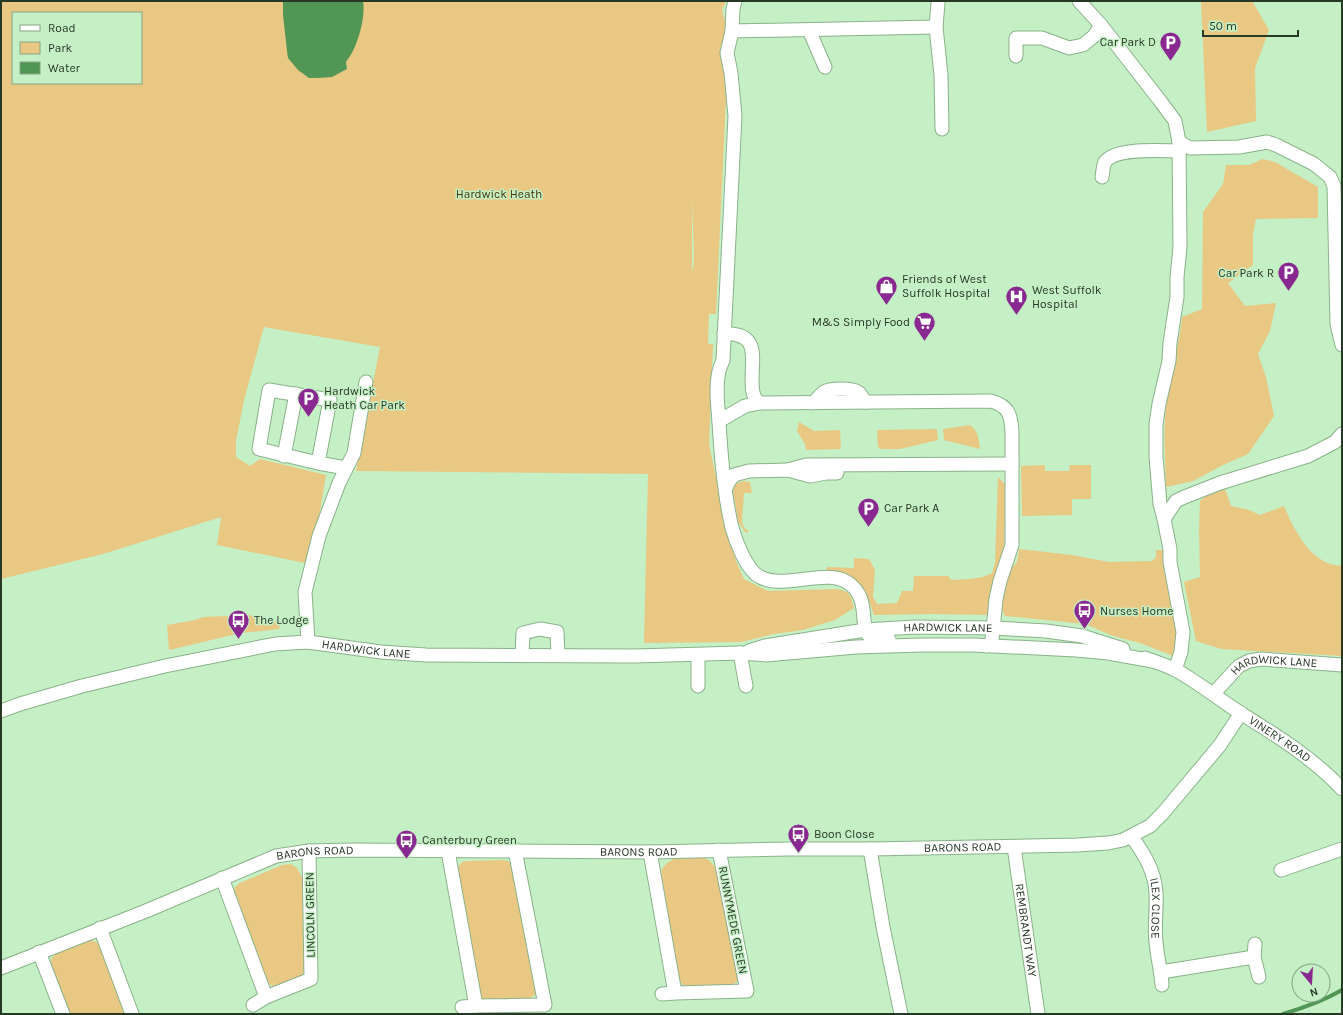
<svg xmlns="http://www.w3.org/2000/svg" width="1343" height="1015" viewBox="0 0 1343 1015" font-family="Karla,sans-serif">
  <rect width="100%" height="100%" fill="#c5efc4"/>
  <path fill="#e9c884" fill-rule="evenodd" d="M1,1H726L722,10L727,28L723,54L726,100L716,314H709L708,344H713L709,444L725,520L736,561L744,579L768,591L837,589C851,591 851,596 854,608L835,620L803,630L774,634L741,642L644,643L648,474L356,471L380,347L264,327L244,400L236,441V457L250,466L260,459L326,475L320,512L305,563L217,545L221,517L103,554L1,579ZM13,13H141V83H13ZM692,199L694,257L693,269H692Z
    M1201,1H1252L1269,30L1255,68L1256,121L1207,132Z
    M1263,159L1275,162L1318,187V218L1256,219L1253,234V265L1228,283L1245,306L1276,303L1270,331L1258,354L1266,377L1274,416L1248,454L1225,464L1193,481L1166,487C1165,456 1163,426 1167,395C1170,369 1180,344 1182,317L1202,309L1203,212L1223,184L1226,165H1249Z
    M799,422L814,431L840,430L841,449L806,450L805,444L797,431Z
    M970,425C978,431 979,439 980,449L944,440L943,429Z
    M937,429L938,440L900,449H881L878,447L877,430Z
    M1045,465V471H1069L1070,465H1091V499H1072V515L1022,516L1021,466Z
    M998,477L1006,485L1004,545L995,575L989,615L932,614L874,615L869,601L863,590L825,572L827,567L854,568V558L869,559L875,570L873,597L877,604L897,603L902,591H913L914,576H948L951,580C965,579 979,580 992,573L995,562Z
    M744,481L750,482L752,493H744L742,521L744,528L749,531L746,533L738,522L732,484Z
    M1225,489L1231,506L1249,510L1260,515L1284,506C1294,530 1312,566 1342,566V656L1221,649L1196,641L1184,582L1200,577L1199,530L1200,501L1208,494Z
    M1019,549L1072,555L1109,562L1152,561L1156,557V550H1163L1178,626L1175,651L1173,656L1140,643L1113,636L1085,624L1005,616L1002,610L1001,600L1009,571L1017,562Z
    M249,615L281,623L279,629L241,633L169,650L167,625L195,620L203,617Z
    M701,857C710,859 713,864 718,872L739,975L737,982L731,985L691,987L683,985L679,980L661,871C671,854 683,858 701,857Z
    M501,860L508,861L513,867L516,876L535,989V995L529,999L487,1001L482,998L479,994L457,868L462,862L467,861Z
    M291,864L297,868L304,881L305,971C300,979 283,990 273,986C272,986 268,983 268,982L234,893L235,887L240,883L282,865Z
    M89,940L96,942L101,945L127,1014H68L51,971C51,967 50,962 52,958C56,950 80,943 89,940Z"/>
  <path fill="#529655" d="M283,1H363C366,18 357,49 346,62L347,69L332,77L317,78H309L298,70L288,58L287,51L283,15Z"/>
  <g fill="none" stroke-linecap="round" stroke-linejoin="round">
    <path stroke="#529655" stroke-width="4" d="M1283,1014C1303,1008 1323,1001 1342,990"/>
    <defs>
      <g id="minor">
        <path d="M735,1L733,9L732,31L727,53L731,73L735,116L723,360C722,363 720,367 719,371C715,388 718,406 719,422C721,457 724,494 732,528C736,542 747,571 760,577C785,590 825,568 847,582C873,598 857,630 871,637C876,640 883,639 889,639"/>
        <path d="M1079,1L1101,25L1161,102L1175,121L1179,142L1180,247L1177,277V297L1170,343L1169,361L1159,404L1156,424V457L1160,504L1164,519L1170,549V562L1183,632L1181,652L1175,670"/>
        <path d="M938,3L936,27L941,75L942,129"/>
        <path d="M809,30L825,67"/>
        <path d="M732,31L936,27"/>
        <path d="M1016,56V38H1042L1069,48L1083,45L1094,36L1101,25"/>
        <path d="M1179,142L1190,148L1239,147L1267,142L1276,145L1314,164L1330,177L1334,186L1337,324L1342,345"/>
        <path d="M1102,177C1103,172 1103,166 1105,162C1116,147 1162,151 1179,151"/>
        <path d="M724,333C732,334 742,334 748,341C758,352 748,381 754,396C755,399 758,401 760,403"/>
        <path d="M813,403C816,400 820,395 824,392C830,388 852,388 858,392C861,394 863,399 865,402"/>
        <path d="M719,421L745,406L760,403L991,401C1009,406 1011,415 1012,432V545L1000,581L996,599L992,640L991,644L987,646"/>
        <path d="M284,456L296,394"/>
        <path d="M318,463L330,400L269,390L259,449L318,463L346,468"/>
        <path d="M788,470L806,465L1012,464"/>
        <path d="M726,488L729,481L734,475L749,471L788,470L810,476L826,473H837"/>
        <path d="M1164,519L1176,501L1182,498L1220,483L1308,456L1335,442L1342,434"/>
        <path d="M308,642L305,592L319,536L339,483L354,453L366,382"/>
        <path id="s1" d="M749,651L765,646L865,630L915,627L994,628L1046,631L1082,636L1123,649"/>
        <path d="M740,653L746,686"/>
        <path d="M522,655L523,633L540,629L557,632L558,655"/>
        <path d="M698,655V686"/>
        <path id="s2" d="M1145,658C1155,662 1166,665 1176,670C1199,683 1220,700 1242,714C1277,736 1313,758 1342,789"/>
        <path id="s3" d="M1214,693L1239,666L1249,661L1261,659L1342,665"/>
        <path id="s4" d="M1,711L20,704L82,686L165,666L275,644L308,642L381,652L426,655L635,656L740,653L766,655L856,647L922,645H973L1076,650L1108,653L1153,661"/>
        <path id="s5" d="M1132,837C1144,854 1155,871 1156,893C1157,909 1154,926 1156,942C1157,956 1161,970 1162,985"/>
        <path id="s6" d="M1014,847L1038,1014"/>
        <path d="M870,849L883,927L901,1014"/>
        <path d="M448,851L476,1006L545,1005L515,850"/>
        <path d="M650,852L675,993L747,991L719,850"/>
        <path d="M1281,870L1342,849"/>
        <path d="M222,878L266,997L311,979L309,851"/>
        <path d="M100,928L132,1014"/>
        <path d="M1255,944L1254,957L1259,977"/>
        <path d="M39,952L63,1014"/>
        <path id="s7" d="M1,968L146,911L276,856L309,851L352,850L650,852L790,849H870L1077,845L1108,843L1123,840L1150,826L1163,813L1220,745L1241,713"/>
        <path d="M1161,972L1254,957"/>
        <path d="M662,994L675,993"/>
        <path d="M253,1005L266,997"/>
        <path d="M462,1007L476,1006"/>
      </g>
    </defs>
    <use href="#minor" stroke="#8ab28a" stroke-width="15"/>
    <use href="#minor" stroke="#fff" stroke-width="13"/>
  </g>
  <defs>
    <symbol id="parking-pin" viewBox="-11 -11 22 30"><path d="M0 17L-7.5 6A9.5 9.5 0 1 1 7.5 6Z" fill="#892891" stroke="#c5efc4"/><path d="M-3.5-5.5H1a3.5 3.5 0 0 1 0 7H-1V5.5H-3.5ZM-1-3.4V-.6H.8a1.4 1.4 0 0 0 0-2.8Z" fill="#fff"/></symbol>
    <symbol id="shop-pin" viewBox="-11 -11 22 30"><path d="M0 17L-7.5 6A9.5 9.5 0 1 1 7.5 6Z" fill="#892891" stroke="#c5efc4"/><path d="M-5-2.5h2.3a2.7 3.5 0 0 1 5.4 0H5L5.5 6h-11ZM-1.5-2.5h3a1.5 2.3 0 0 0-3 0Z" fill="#fff"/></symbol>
    <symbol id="hospital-pin" viewBox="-11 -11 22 30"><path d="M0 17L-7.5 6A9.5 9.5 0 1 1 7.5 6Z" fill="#892891" stroke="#c5efc4"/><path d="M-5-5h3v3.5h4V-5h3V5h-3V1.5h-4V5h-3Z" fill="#fff"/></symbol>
    <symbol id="supermarket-pin" viewBox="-11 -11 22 30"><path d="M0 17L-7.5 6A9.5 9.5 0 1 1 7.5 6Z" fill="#892891" stroke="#c5efc4"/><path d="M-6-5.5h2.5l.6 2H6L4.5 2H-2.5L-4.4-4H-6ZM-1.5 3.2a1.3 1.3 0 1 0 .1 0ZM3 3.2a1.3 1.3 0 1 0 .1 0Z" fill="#fff"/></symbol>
    <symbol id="bus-pin" viewBox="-11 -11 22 30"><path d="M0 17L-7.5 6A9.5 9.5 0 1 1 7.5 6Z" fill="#892891" stroke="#c5efc4"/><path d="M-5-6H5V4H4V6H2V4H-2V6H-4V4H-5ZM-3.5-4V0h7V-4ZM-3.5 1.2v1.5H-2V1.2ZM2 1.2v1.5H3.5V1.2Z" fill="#fff"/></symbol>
  </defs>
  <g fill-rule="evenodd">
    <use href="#parking-pin" x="1158" y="30" width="25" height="34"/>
    <use href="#parking-pin" x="1276" y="260" width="25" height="34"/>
    <use href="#shop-pin" x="874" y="274" width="25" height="34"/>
    <use href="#hospital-pin" x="1004" y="284" width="25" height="34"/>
    <use href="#supermarket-pin" x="912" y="310" width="25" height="34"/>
    <use href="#parking-pin" x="296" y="386" width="25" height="34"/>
    <use href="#parking-pin" x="856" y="496" width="25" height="34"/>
    <use href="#bus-pin" x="1072" y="598" width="25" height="34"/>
    <use href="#bus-pin" x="226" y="608" width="25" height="34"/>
    <use href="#bus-pin" x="786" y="822" width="25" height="34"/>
    <use href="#bus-pin" x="394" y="828" width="25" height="34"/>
  </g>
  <g text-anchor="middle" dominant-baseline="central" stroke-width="3" stroke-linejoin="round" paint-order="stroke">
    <g font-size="12" fill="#273827" stroke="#c5efc4" text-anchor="start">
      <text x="1156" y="42" text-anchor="end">Car Park D</text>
      <text x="1274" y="273" text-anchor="end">Car Park R</text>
      <text x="902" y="279">Friends of West<tspan x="902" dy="14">Suffolk Hospital</tspan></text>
      <text x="1032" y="290">West Suffolk<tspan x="1032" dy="14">Hospital</tspan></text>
      <text x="910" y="322" text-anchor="end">M&amp;S Simply Food</text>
      <text x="324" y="391">Hardwick<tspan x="324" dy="14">Heath Car Park</tspan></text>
      <text x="884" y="508">Car Park A</text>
      <text x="1100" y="611">Nurses Home</text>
      <text x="254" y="620">The Lodge</text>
      <text x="814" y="834">Boon Close</text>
      <text x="422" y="840">Canterbury Green</text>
    </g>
    <g font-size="12" fill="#44330b" stroke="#c5efc4">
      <text x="499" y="194">Hardwick Heath</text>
    </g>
    <g font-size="12" fill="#273827" stroke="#c5efc4">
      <text stroke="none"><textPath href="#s1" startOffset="201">HARDWICK LANE</textPath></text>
      <text stroke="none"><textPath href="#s4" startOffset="374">HARDWICK LANE</textPath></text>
      <text stroke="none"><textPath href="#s3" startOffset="72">HARDWICK LANE</textPath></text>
      <text stroke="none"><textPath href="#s2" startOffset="158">VINERY ROAD</textPath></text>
      <text stroke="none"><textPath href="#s7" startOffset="984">BARONS ROAD</textPath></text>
      <text stroke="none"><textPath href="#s7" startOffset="660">BARONS ROAD</textPath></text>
      <text stroke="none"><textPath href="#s7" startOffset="336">BARONS ROAD</textPath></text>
      <text stroke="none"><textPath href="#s5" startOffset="77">ILEX CLOSE</textPath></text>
      <text transform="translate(310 915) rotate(-91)">LINCOLN GREEN</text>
      <text transform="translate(733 920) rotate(79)">RUNNYMEDE GREEN</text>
      <text stroke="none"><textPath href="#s6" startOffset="84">REMBRANDT WAY</textPath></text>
    </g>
  </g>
  <rect width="1343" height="1015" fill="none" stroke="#273827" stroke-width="4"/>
  <rect x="12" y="12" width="130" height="72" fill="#c5efc4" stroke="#86a685"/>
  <rect x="20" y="25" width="20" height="6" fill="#ffffff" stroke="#86a685"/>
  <text x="48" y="32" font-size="12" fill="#273827">Road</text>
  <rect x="20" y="42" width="20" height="12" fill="#e9c884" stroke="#86a685"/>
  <text x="48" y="52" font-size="12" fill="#273827">Park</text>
  <rect x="20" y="62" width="20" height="12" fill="#529655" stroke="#86a685"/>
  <text x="48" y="72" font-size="12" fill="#273827">Water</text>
  <g transform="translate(1311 983) rotate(162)"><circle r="19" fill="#c5efc4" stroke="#86a685"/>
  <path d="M0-3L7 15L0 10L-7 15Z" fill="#892891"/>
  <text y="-6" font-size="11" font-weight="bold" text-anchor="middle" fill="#273827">N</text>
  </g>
  <path d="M1203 30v6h95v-6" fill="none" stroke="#273827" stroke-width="2"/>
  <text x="1209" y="30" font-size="12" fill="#273827" stroke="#c5efc4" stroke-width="3" paint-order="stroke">50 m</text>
</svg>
